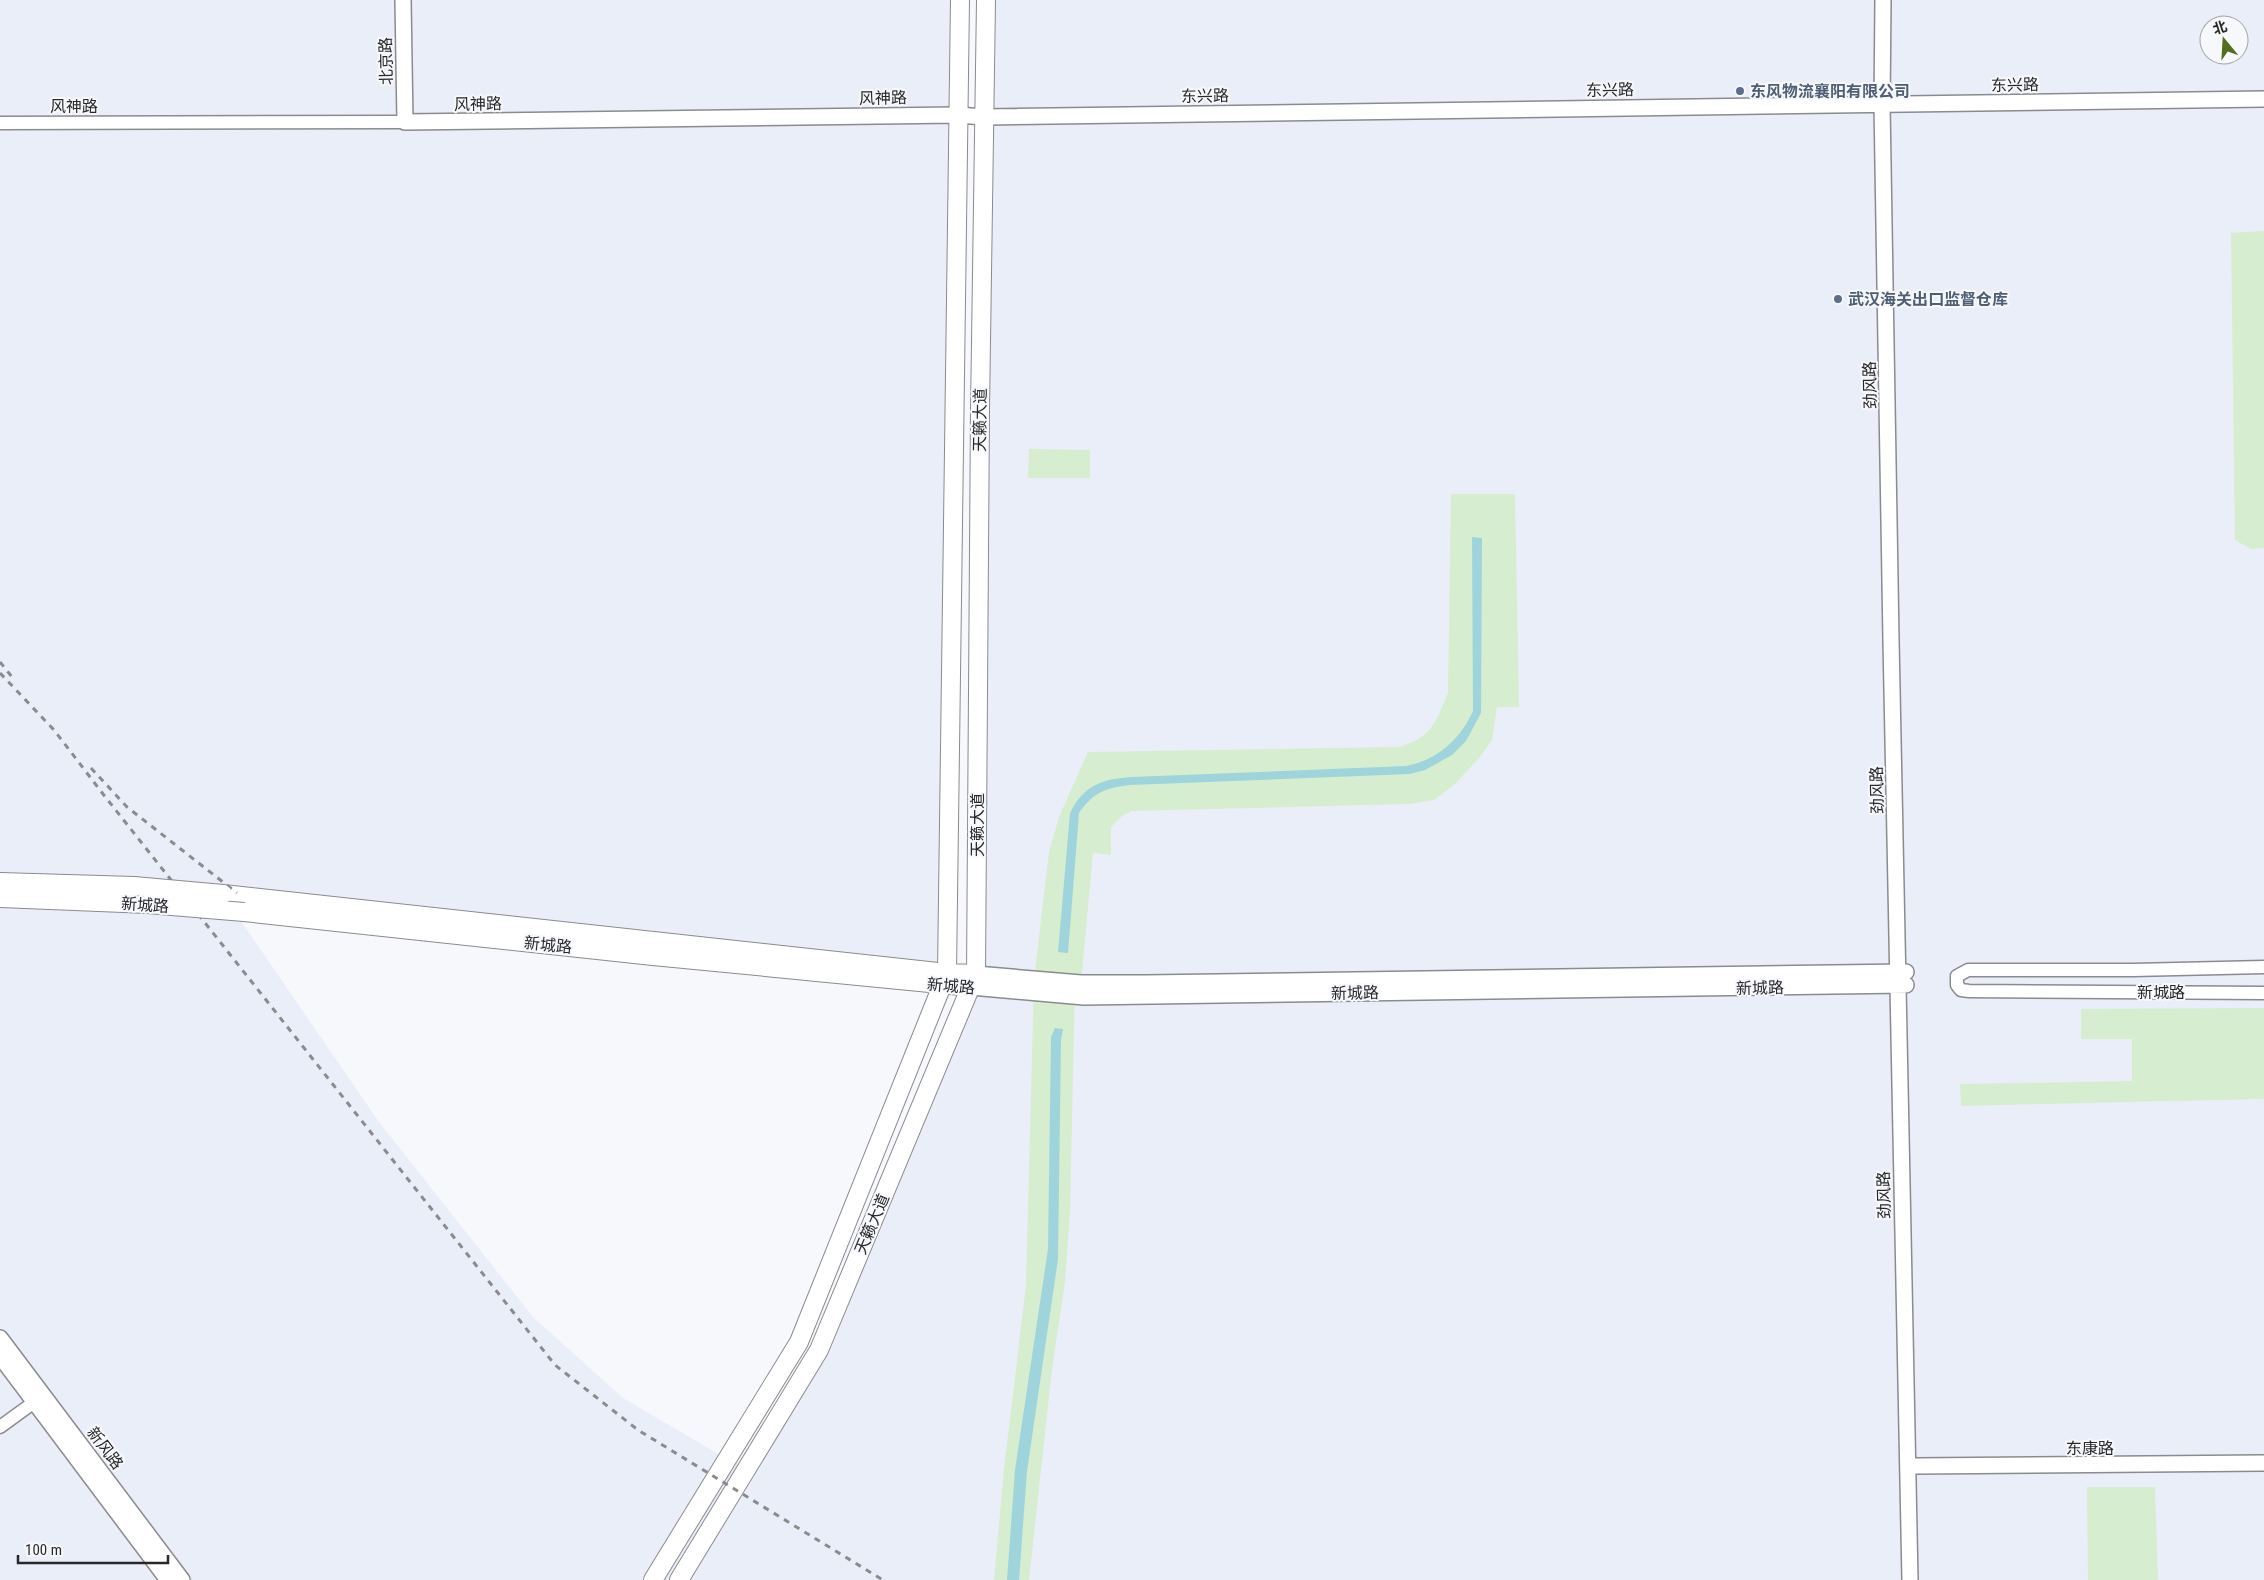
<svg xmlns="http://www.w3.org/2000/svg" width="2264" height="1580" viewBox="0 0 2264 1580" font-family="'Roboto Condensed','Noto Sans SC',sans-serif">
  <rect width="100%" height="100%" fill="#f7f8fc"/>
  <path fill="#eaeef9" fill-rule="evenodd" d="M0,0H960L947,973L223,895L379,1122L533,1317L623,1398L727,1459L748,1466L819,1350L976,974L986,0H2264V1580H0ZM2209,25H2239V55H2209Z"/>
  <path fill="#d6edcf" d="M2264,231V548L2251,549L2235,540L2231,233Z
    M1029,449L1090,450V478H1028Z
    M1451,494H1515L1519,707H1497L1492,740L1480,757L1454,785L1434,800L1409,804L1132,811L1122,816L1111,827V855L1093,853L1081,983H1075L1070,1212L1065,1282L1052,1369L1029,1580H994L1004,1469L1026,1285L1034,979L1049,852L1059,817L1088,752L1398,747C1431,739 1436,722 1448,693Z
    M2264,1008V1099L1961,1106L1960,1084L2132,1081V1039H2081V1009Z
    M2087,1487H2155L2158,1580H2088Z"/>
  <path fill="#9fd4dc" d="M1472,537L1482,538L1481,713L1466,741L1452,755L1425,770L1410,774L1131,785C1105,788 1095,791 1079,813L1068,953L1058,952L1070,813C1084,785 1102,779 1132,777L1406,766C1437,760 1460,740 1473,711Z
    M1055,1028L1063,1029L1061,1040L1058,1259L1027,1471L1019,1580H1007L1015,1470L1048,1249L1051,1037Z"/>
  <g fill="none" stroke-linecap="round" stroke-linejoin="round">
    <defs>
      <path id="minor" d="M0,123L405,122
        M2264,967L2133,970H1968L1957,976V985L1961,990L1969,991L2264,993
        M0,1427L33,1403"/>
      <path id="tertiary" d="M403,0L405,122L957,115L985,117L2264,99
        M1883,0L1882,105L1891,640L1910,1580
        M976,974L1081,983H1146L1906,972
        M971,987L1084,997L1906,985
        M0,1338L182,1580
        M0,1356L168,1580
        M1916,1466L2264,1463"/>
      <path id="secondary" d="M0,882L134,886
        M223,894L947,973L976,974
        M0,898L148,904
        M244,912L653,956L971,987
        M653,1580L799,1342L947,973L960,0
        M679,1580L819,1350L976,974L980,410L986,0"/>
    </defs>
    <use href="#minor" stroke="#8a8b8e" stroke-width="15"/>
    <use href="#tertiary" stroke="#8a8b8e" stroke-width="18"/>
    <use href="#secondary" stroke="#8a8b8e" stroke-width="20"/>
    <use href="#minor" stroke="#fff" stroke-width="12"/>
    <use href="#tertiary" stroke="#fff" stroke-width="15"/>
    <use href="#secondary" stroke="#fff" stroke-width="18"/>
    <path stroke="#8b8b8e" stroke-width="3" stroke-dasharray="6 6" stroke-linecap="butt" d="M0,662L12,677
      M0,673L54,730L103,794L555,1365L638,1430L883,1580
      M91,768L127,807L237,893"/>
    <defs>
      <path id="secondary-bridge" d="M134,886L223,894
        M148,904L244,912"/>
    </defs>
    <use href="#secondary-bridge" stroke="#8a8b8e" stroke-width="20" stroke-linecap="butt"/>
    <use href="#secondary-bridge" stroke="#fff" stroke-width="18"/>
  </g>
  <g fill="#5c6f8a" stroke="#f7f8fc" stroke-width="2">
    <circle cx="1740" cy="91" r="5"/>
    <circle cx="1838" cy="299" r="5"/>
  </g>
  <g text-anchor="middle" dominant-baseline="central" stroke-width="4" stroke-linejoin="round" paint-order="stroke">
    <g font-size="16" fill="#28282a" stroke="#f7f8fc">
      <text transform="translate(386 61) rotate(-91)">北京路</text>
      <text transform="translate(2015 85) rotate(-1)">东兴路</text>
      <text transform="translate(1610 90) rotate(-1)">东兴路</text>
      <text transform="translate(1205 96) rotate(-1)">东兴路</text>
      <text transform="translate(883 98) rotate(-1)">风神路</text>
      <text transform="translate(478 104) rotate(-1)">风神路</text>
      <text x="74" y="106">风神路</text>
      <text transform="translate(1870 385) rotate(-91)">劲风路</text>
      <text transform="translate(980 420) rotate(-89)">天籁大道</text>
      <text transform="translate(1877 790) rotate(-91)">劲风路</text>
      <text transform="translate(977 825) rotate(-90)">天籁大道</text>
      <text transform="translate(145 905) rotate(4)">新城路</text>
      <text transform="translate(548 945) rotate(6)">新城路</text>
      <text transform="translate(951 986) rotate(5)">新城路</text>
      <text transform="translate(1760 988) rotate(-1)">新城路</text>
      <text x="2161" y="992">新城路</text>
      <text transform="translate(1355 993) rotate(-1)">新城路</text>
      <text transform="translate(1884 1195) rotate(-91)">劲风路</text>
      <text transform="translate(872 1224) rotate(-67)">天籁大道</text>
      <text transform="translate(105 1448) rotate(53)">新风路</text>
      <text x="2090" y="1448">东康路</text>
    </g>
    <g font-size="16" font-weight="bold" fill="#4e5e75" stroke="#f7f8fc" text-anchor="start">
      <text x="1750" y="91">东风物流襄阳有限公司</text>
      <text x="1848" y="299">武汉海关出口监督仓库</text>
    </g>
  </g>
  <g transform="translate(2224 40) rotate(342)"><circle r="24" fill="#f7f8fc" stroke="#a4a5a8"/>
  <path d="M0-4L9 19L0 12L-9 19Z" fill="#546e20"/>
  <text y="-8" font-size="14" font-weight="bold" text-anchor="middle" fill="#28282a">北</text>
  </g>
  <path d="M18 1555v8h150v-8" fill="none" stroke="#28282a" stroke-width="2.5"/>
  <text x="25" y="1555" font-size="15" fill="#28282a" stroke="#f7f8fc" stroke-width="4" paint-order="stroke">100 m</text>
</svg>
